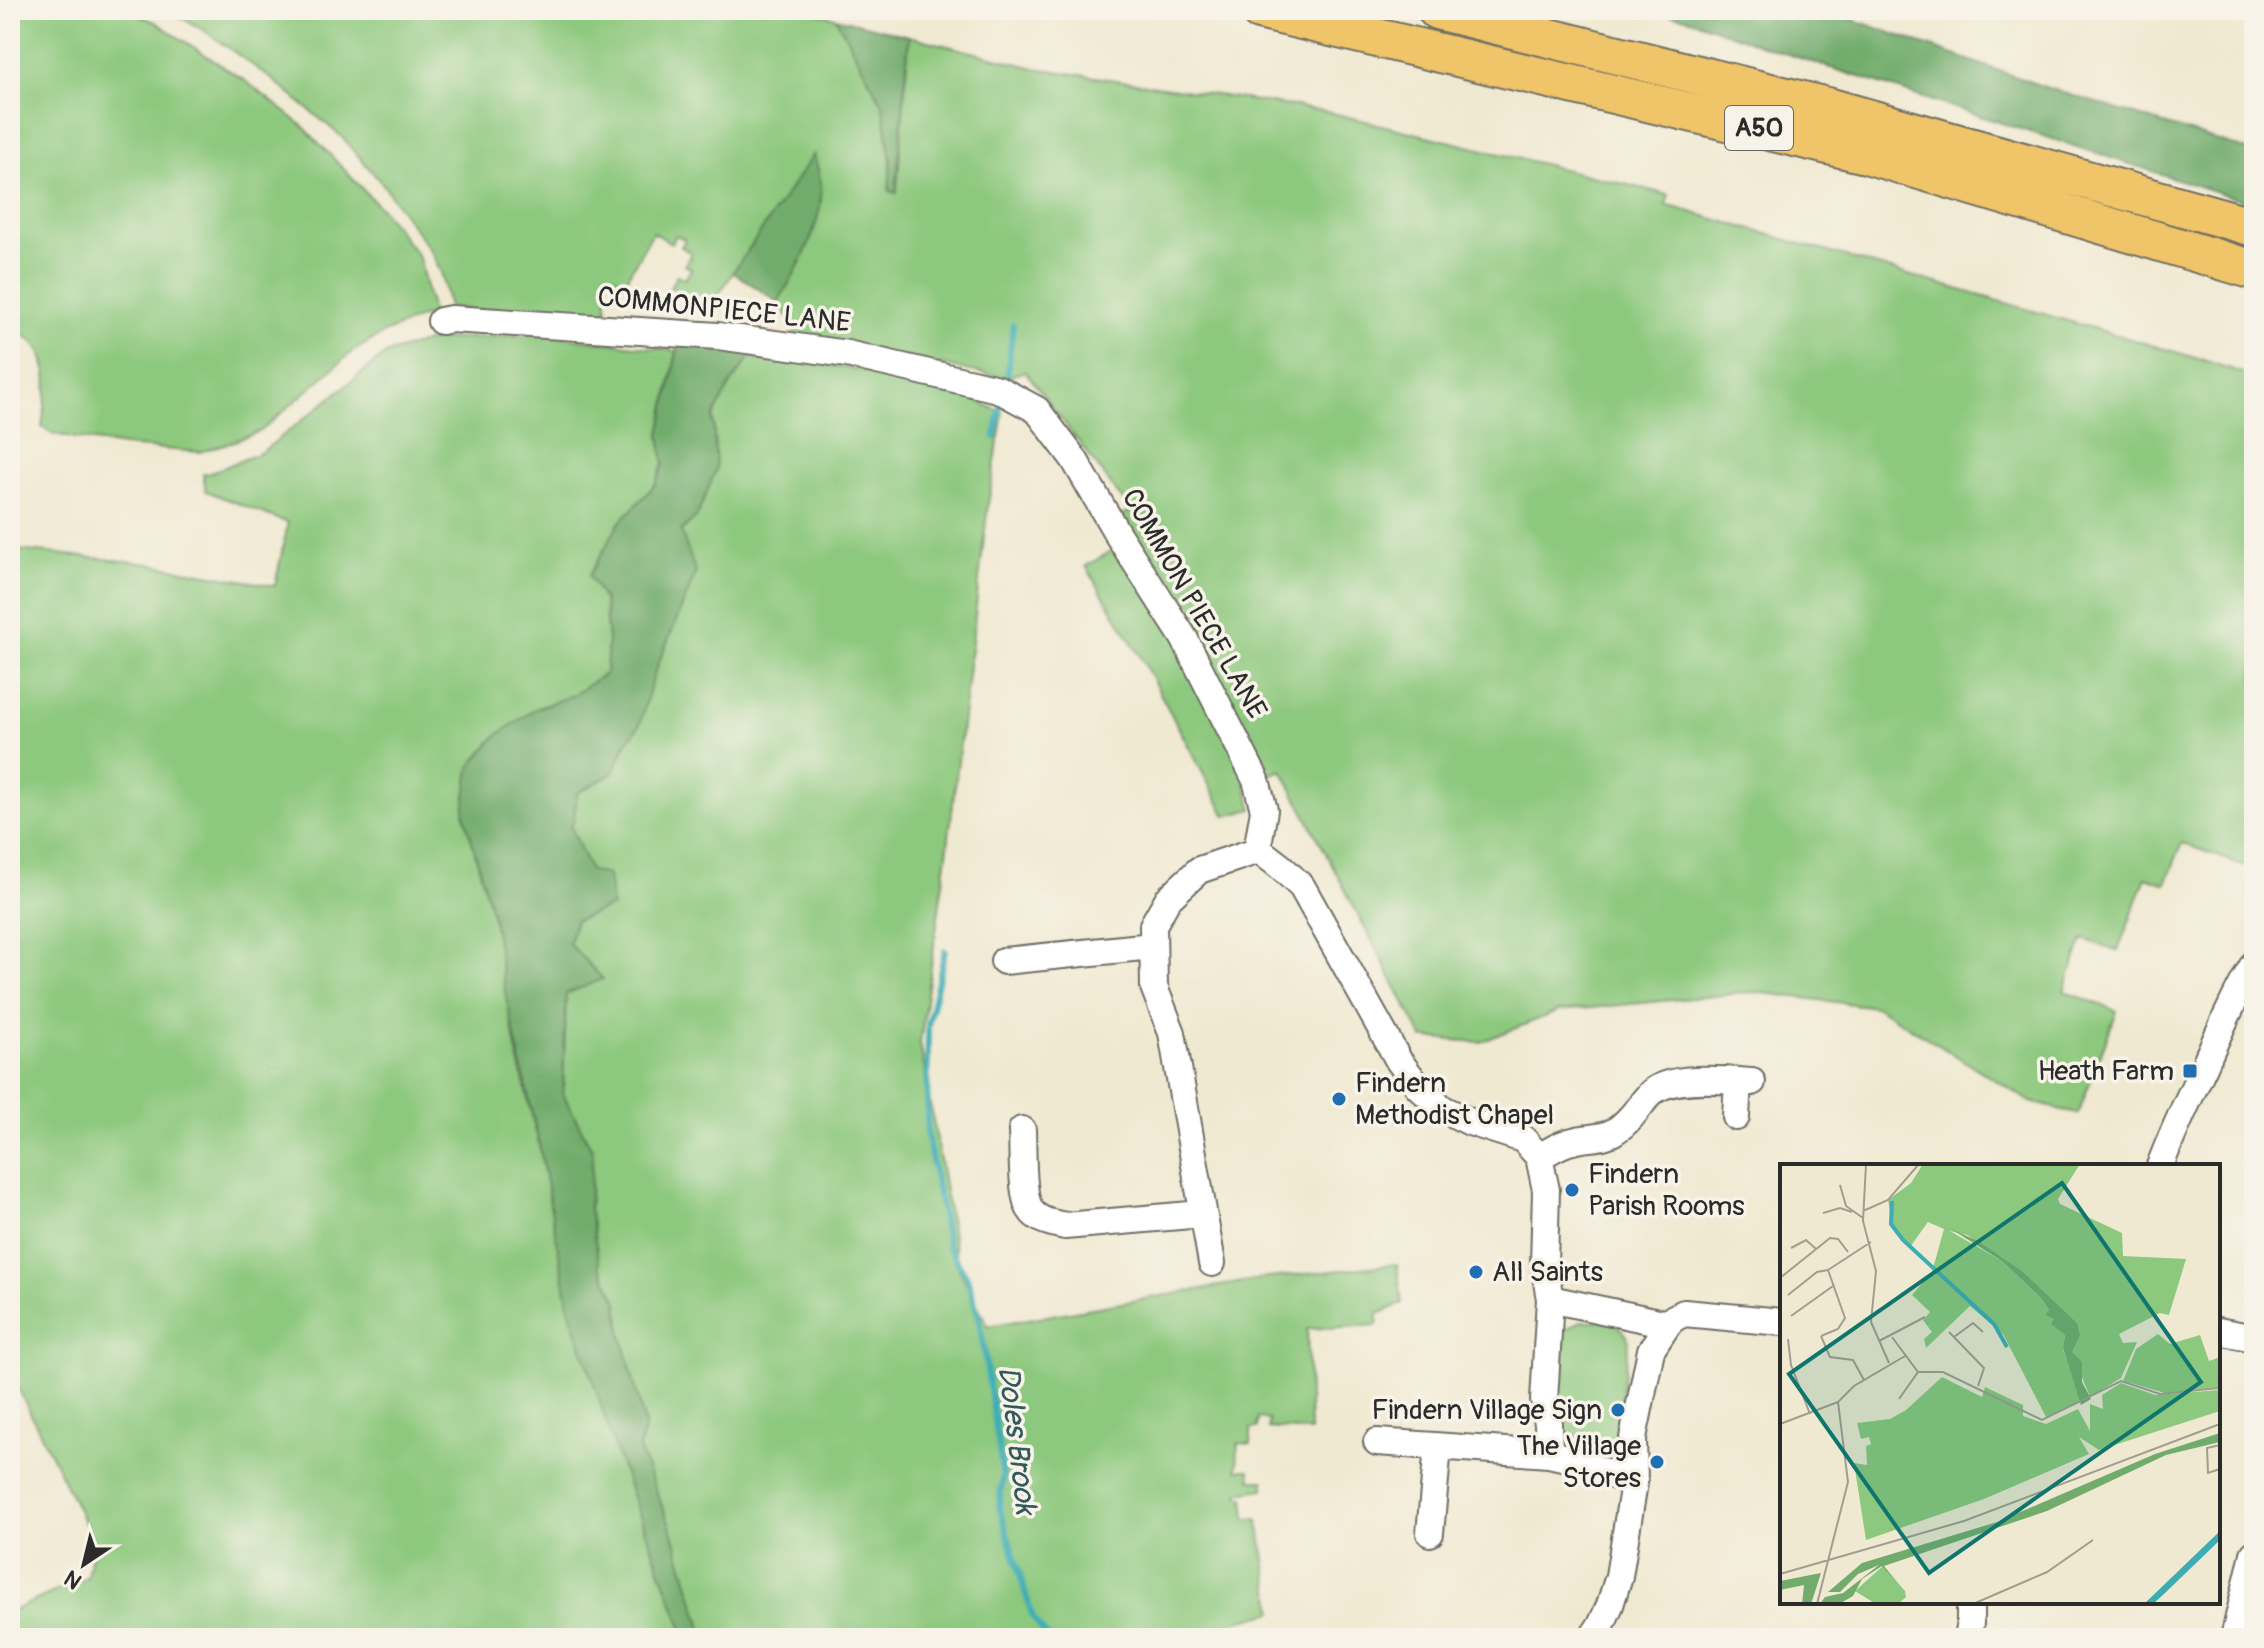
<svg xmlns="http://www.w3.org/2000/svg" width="2264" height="1648" viewBox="0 0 2264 1648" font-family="Pangolin,sans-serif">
  <rect width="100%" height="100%" fill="#f7f3e8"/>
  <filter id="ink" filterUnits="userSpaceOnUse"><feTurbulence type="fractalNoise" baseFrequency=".0125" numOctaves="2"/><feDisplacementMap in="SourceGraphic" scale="16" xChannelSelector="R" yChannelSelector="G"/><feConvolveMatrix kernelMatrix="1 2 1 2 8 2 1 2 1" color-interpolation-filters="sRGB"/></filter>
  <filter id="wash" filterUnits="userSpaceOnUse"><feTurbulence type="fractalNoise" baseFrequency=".006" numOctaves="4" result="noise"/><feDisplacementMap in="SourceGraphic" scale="32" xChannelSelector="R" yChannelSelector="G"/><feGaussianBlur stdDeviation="1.8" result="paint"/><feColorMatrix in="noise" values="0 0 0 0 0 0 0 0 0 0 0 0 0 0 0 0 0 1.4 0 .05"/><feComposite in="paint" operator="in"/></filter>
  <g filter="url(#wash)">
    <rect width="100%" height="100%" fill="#f0e9d1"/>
    <path fill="#8cc87d" stroke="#5c7a54" stroke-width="2" d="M10,10H127L155,22L247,82L303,126L383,211L419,257L432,313L386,332L352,352L261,431L235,441L200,452L123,446L53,434L42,427C46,399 55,357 28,338C23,334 16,333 10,331Z
      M166,10H805L836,18L883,105L891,161L890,191L897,192L909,36L1035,68L1324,111L1669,195L1666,205L2203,360L2254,377V894L2250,901L2249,868L2182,843L2166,884L2146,877L2118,951L2083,939L2064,991L2117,1011L2078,1114L2031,1102L1877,1007L1754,992L1559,1011L1481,1042L1423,1038L1282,770L1245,784L1253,809L1226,816L1140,656L1086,566L1113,550L1116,521L1130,510L1025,371L1004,378L794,334L790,319L778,302C797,270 823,225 821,186C820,176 816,165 814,155L705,314L670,287L677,275L685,279L691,269L685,265L691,253L681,247L685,240L676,235L671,243L653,232L625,281L607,274V317L449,308L442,275L432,253L381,182L342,137L273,80L201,28Z
      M538,334L677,351L660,434L664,464L655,485L619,523L604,600L608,640L606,673L573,695L535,709L464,812L493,918L516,1050L540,1149L621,1423L617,1454L686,1638H10V1612L87,1577L93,1540L10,1372V549L144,563L275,586L288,523L206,491L203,474L210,473L262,452L386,354L433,340Z
      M750,357L815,363L902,377L958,391L1003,413L988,504L947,854L920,1043L958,1267L988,1326L1260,1279L1397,1264L1402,1304L1378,1314L1377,1325L1307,1329L1310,1431L1268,1428L1269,1420L1258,1418L1257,1428L1251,1429V1444L1238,1443L1237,1470H1250L1251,1480H1264V1489L1239,1493L1240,1497H1244L1246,1519H1258L1274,1612L1171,1638H705L704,1635L673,1534L639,1449L645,1425L621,1331L618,1302L600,1267L589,1209L593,1152L563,1094L566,994L569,944L575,921L612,906L590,871L571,827L574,818L577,793L612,774L627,742L639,726L654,674L681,531L697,516L716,469L713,418L728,388Z
      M1581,1321C1603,1320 1620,1317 1629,1341L1613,1458L1605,1459L1584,1454L1566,1441L1556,1427L1559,1335L1562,1331Z"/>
    <path fill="#71ac6c" stroke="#4e6c4c" stroke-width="2" d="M1648,10H1826L2048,88L2254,152V204L1778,51L1686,18Z
      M836,18L909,36L896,193L889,191L891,161L883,105Z
      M814,154C816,164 820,175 821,185C824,224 797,270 778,302L733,272Z
      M681,333L761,342L728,388L713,418L716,469L697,516L681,531L696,573L654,674L639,726L627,742L612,774L577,793L574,819L571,827L590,871L608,875L612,906L575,921L569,944L603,979L566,994L563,1094L593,1152L589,1209L600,1267L618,1302L621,1331L645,1426L639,1449L673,1533L705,1638H686L617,1454L569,1308L540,1149L506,997L493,918L464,812L470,767L496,736L535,709L573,695L606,673L608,640L604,600L589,576L619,523L655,485L664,464L660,434Z"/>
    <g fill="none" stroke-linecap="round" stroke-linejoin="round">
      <path stroke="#3cadb5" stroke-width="6" d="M1006,386L1013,325
        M995,437L1002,401
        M945,951L928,1025L927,1134L948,1246L967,1277L979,1317L1003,1476L999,1506L1033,1618L1048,1638"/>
    </g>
  </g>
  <g filter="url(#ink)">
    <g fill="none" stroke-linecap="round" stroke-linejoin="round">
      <defs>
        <path id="minor" d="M441,321L451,319L718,336L847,354L998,389L1037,410L1074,459L1118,535L1184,638L1256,780L1264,810L1259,839V850L1281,867L1302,887L1399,1061L1418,1086L1443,1109L1470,1122L1523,1139L1539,1157L1546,1190L1544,1265L1550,1299L1544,1400L1548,1424L1549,1454
          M1004,961L1152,946
          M1736,1117L1738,1081
          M1022,1130C1023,1148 1021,1195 1030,1209C1037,1221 1052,1223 1065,1226L1202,1214
          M1539,1157C1550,1151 1561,1143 1573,1141C1586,1137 1603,1139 1615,1131C1630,1122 1638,1107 1649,1095C1668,1074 1726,1080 1752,1082
          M2160,1166C2173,1131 2189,1098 2205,1064C2220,1030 2235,996 2254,964
          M1212,1263L1172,1033L1154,987L1153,925L1168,899L1199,870L1259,850
          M1550,1299L1668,1324
          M2218,1331L2254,1338
          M1377,1442L1549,1454L1567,1458L1634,1483
          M1430,1533L1438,1447
          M1592,1638L1602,1623L1610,1605L1619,1576L1634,1483L1633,1438L1651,1350L1668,1324L1674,1318L1684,1313L1782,1322
          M1967,1638L1970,1623V1602
          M2234,1638L2254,1554"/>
        <path id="highway" d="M1259,10L1866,154L2254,270
          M1437,10L1831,108L2254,227"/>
      </defs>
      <use href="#minor" stroke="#706e65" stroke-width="30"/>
      <use href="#highway" stroke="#706e65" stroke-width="42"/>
      <use href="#minor" stroke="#fff" stroke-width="26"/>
      <use href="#highway" stroke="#f0c469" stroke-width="38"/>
    </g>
  </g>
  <g fill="#1f6fb2" stroke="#f7f3e8" stroke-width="3">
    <rect x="2182" y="1063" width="16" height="16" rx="4"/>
    <circle cx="1339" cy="1099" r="8"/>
    <circle cx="1572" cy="1190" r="8"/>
    <circle cx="1476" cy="1272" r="8"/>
    <circle cx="1618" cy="1410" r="8"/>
    <circle cx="1657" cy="1462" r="8"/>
  </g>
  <g text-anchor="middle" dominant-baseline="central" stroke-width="7" stroke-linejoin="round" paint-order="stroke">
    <rect fill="#f7f3e8" stroke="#686764" stroke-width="2" x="1725" y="106" width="68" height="44" rx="6"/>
    <g font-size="26" font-weight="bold" fill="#2b2b2b">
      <text x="1759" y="128">A50</text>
    </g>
    <g font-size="28" fill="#2b2b2b" stroke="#f7f3e8">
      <text transform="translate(724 310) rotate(6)">COMMONPIECE LANE</text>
      <text transform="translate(1194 604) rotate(60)">COMMON PIECE LANE</text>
    </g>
    <g font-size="28" fill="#2b2b2b" stroke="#f7f3e8" text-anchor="end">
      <text x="2174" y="1071">Heath Farm</text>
      <text x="1355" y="1083" text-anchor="start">Findern<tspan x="1355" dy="32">Methodist Chapel</tspan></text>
      <text x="1588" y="1174" text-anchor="start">Findern<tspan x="1588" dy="32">Parish Rooms</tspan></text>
      <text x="1492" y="1272" text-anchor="start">All Saints</text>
      <text x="1602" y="1410">Findern Village Sign</text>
      <text x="1641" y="1446">The Village<tspan x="1641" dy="32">Stores</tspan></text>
    </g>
    <g font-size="30" font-style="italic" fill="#31585b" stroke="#f7f3e8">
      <text transform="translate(1017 1440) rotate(83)">Doles Brook</text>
    </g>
  </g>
  <g transform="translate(1780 1164)">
    <rect width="440" height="440" fill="#f0e9d1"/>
    <path d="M143,0H300L278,35L280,40L342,69L343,92L406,95L389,151L380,149L339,170L343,179L357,178L341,214L310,233L292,188L297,159L227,97L187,71L170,67L222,97L261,134L285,171L283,185L301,238L266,253L223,170L190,142L146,184L144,175L152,168L143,156L150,148L132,131L152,108L164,65L148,58L130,83L113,63L108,36L131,19ZM378,170L390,180L420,171L429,197L440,193V224L385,229L343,217L356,185ZM162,213L202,233L205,223L243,241V252L266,260L298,245L310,267V240L323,245L322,231L341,219L375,231L440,226V247L319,286L299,273L309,290L204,335L86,376L74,299L87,301L86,282L91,280L89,273L81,275L77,259L110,255L126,246ZM103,402L125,427L126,433L118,440H96L75,427Z" fill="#8cc87d"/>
    <path d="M171,65L198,77L243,108L297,159L300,171L292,188L302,198V218L311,235L301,241L283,184L285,171L271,160L274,155L266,151L269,146L261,134L222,97ZM440,269V278L386,291L267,347L104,402L118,419L102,402L82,415L73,432L59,440H40L45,433L63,429L99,401L78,410L60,428H48L82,399L217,358L375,290ZM41,409L31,440H22L24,421L0,426V417Z" fill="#71ac6c"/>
    <path d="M440,367V376L385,429L373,440H364Z" fill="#3cadb5"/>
    <path fill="none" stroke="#3cadb5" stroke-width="4" d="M112,37L111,60L123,76L214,160L227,183"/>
    <path fill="none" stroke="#a19d8f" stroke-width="2" d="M86,0L83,57L96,107L91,158L109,199M60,21L66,42L83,54M83,47L108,36L139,0M43,49L60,44L72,48M11,84L26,76L36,85M48,106L91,78M0,114L50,74L58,75L68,88M8,131L37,108L48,106M11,152L53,122M169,168L204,204L198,222M41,172L58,165L65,154L48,106M41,172L50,193L73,196L84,216M112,173L138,208H163L262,256L341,217L380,230L440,224M174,173L193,159L203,168M8,175L11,201L30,250M99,177L145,153M119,235L138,208M0,260L58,238M440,281L427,284L428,309L440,305M0,410L184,357L440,260M37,440L68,318L58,238L74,222L125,192M193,440L267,408L313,376"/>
    <path fill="#0f766e" fill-opacity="0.15" stroke="#0f766e" stroke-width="4" d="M282,19L421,218L149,409L9,210Z"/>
    <rect width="440" height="440" fill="none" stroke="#2b2b2b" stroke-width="4"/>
  </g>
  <rect width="2264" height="1648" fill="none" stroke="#f7f3e8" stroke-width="40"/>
  <g transform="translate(84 1564) rotate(215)" stroke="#f7f3e8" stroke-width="6" paint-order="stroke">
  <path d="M0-6L14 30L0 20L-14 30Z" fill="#2b2b2b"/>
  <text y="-12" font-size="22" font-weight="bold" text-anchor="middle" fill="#2b2b2b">N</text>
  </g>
</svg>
